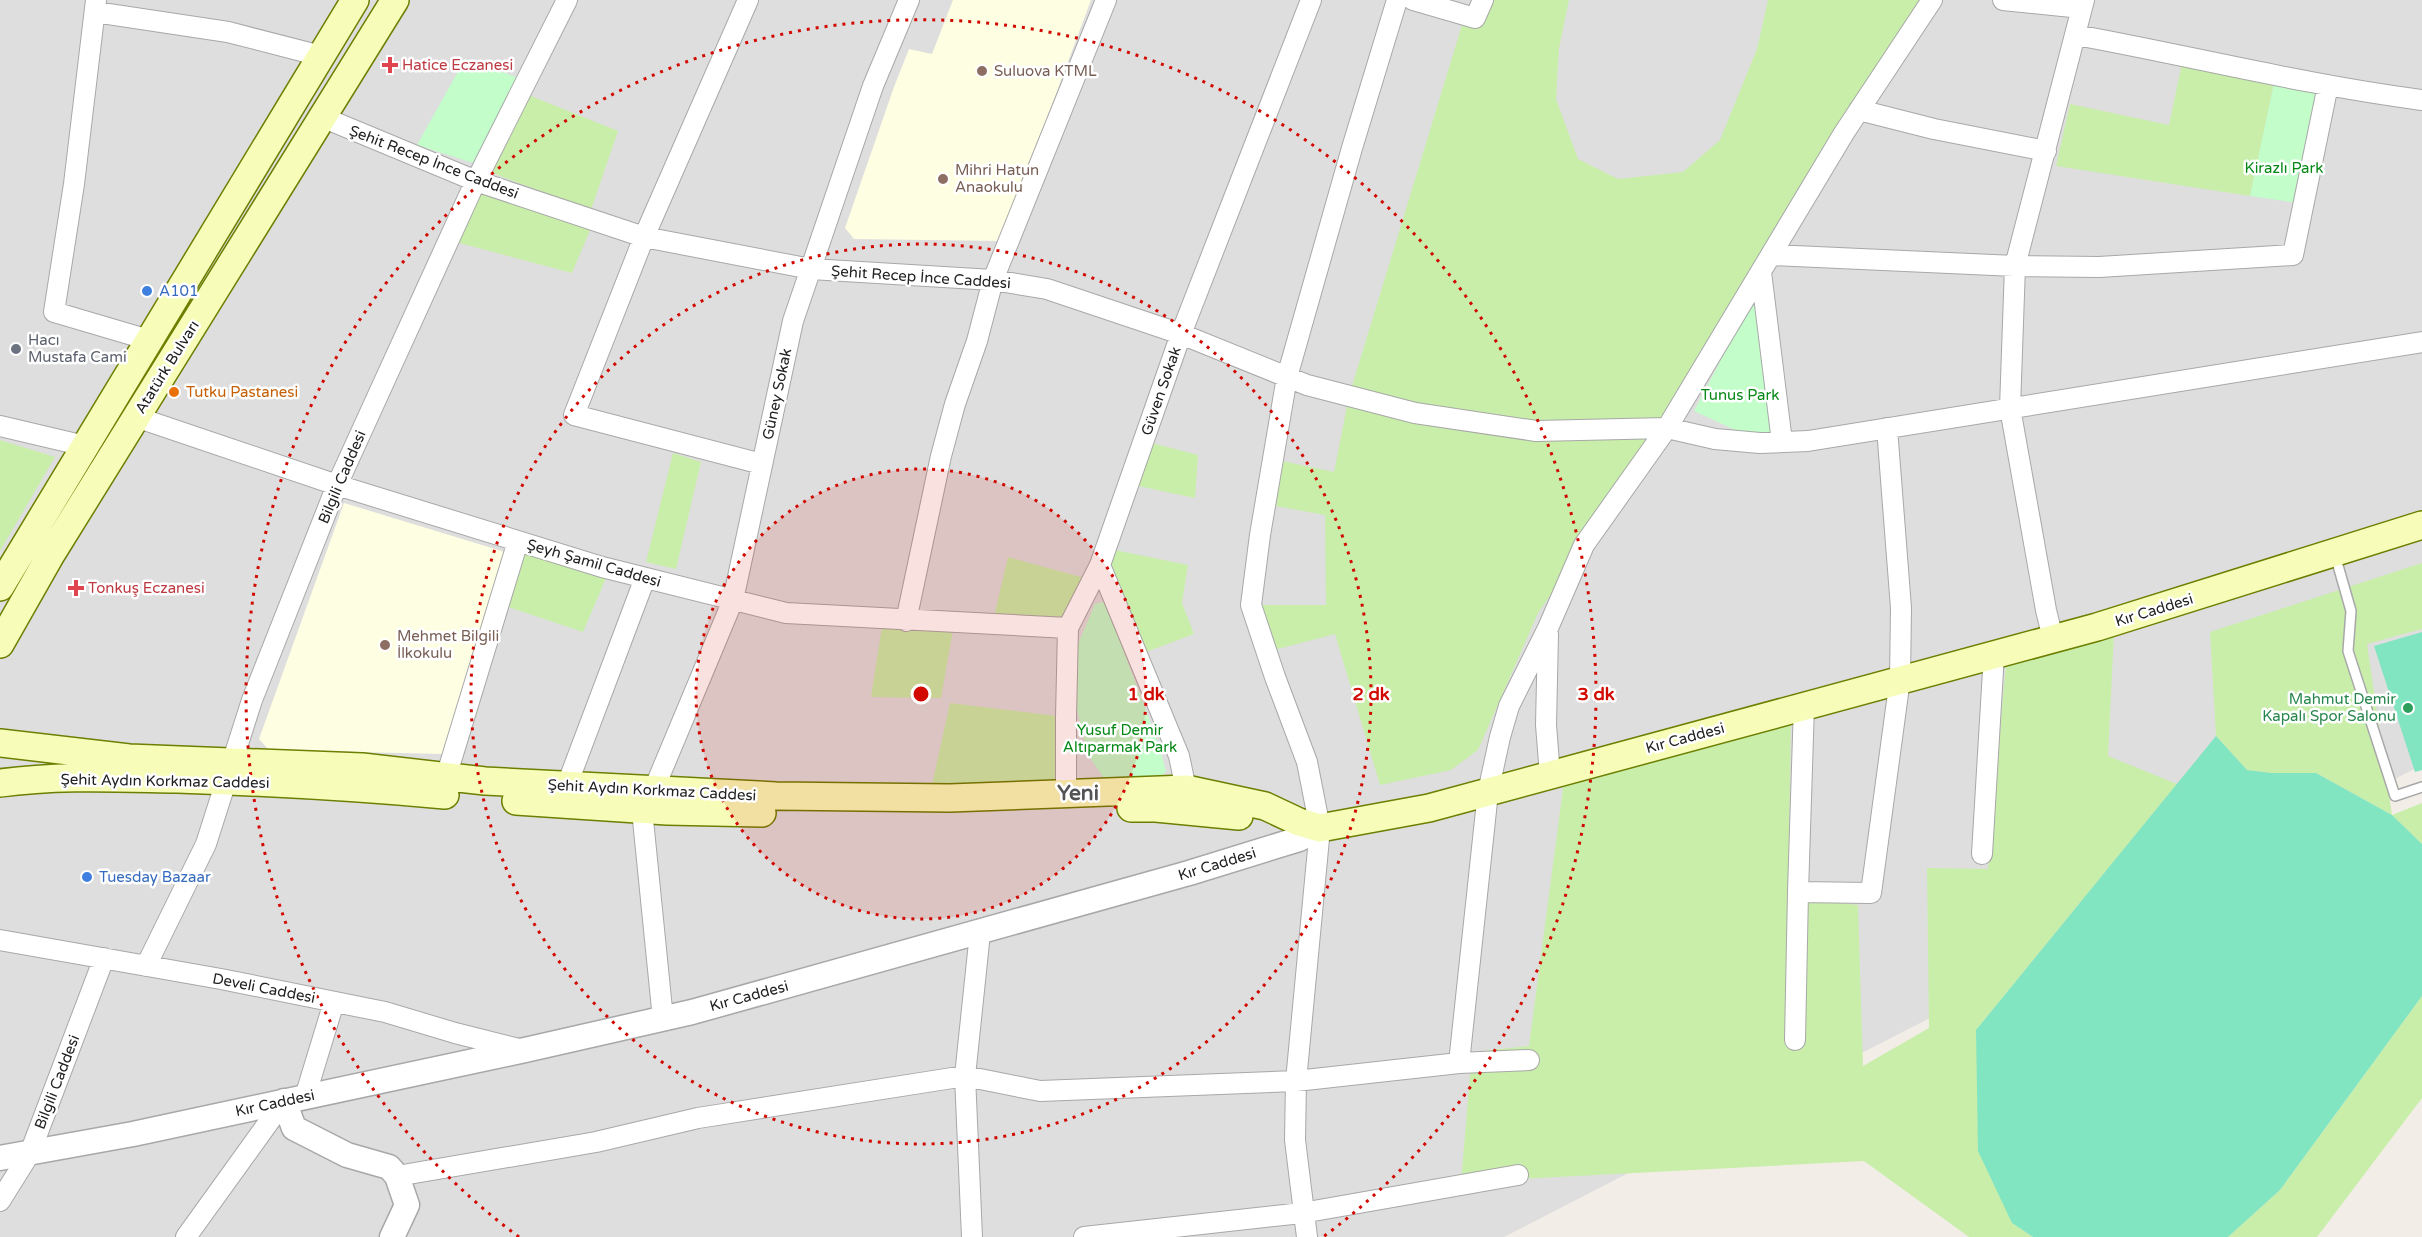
<svg xmlns="http://www.w3.org/2000/svg" width="2422" height="1237" viewBox="0 0 2422 1237" font-family="'Varela Round',sans-serif">
  <rect width="100%" height="100%" fill="#f2eee7"/>
  <path fill="#dfdede" d="M0,0H2422V765L1504,1237H0Z"/>
  <path fill="#feffe2" d="M953,0H1091L1001,241L854,239L845,228L894,87L909,49L932,54Z
    M344,503L505,552L445,754L269,750L259,739Z"/>
  <path fill="#c8eeaa" d="M1482,0H1569L1559,48L1556,99L1578,159L1618,179L1683,172L1720,140L1757,49L1768,0H1923L1667,428L1538,613L1478,750L1451,770L1380,785L1335,634L1266,652L1251,605H1326L1325,515L1265,504L1273,459L1334,472L1349,396L1462,25L1475,18Z
    M2184,54L2276,74L2250,196L2056,166L2070,104L2169,125Z
    M526,94L618,131L591,210L487,171Z
    M481,191L591,228L572,273L456,242Z
    M0,440L55,457L0,551Z
    M1152,443L1198,455L1195,498L1138,486Z
    M673,453L701,462L676,569L646,562Z
    M518,541L610,569L583,632L499,604Z
    M1115,550L1188,565L1182,603L1194,634L1146,652L1107,564Z
    M1008,557L1092,580L1068,628L992,625Z
    M2422,563V629L2367,644L2392,815L2422,803V844L2392,815L2316,773H2271L2247,770L2216,736L2210,632Z
    M883,620L954,624L941,698L871,697Z
    M2114,633L2108,756L2177,784L1976,1030L2012,1223L2033,1237H1969L1864,1161L1461,1182L1472,1052L1529,1046L1564,781L1791,721L1788,897L1858,905L1863,1066L1929,1028L1927,868L1988,869L2006,664Z
    M950,703L1066,717V793L929,798Z
    M2422,996V1098L2317,1237H2228L2280,1190Z"/>
  <path fill="#c2fdca" d="M465,59L519,78L473,163L417,145Z
    M2276,74L2328,85L2305,204L2250,196Z
    M1760,286L1779,437L1744,434L1694,411Z
    M1103,602L1107,607L1158,743L1166,771L1160,779L1103,777L1088,755L1075,701L1076,649L1095,604Z"/>
  <path fill="#81e5c2" d="M2422,632V770L2415,772L2374,646Z
    M2216,736L2247,770L2271,773H2316L2392,815L2422,844V996L2280,1190L2228,1237H2033L2012,1223L1978,1151L1976,1030Z"/>
  <g fill="none" stroke-linecap="round" stroke-linejoin="round">
    <defs>
      <path id="service" d="M2335,555L2351,611L2348,651L2395,796L2422,787"/>
      <path id="minor" d="M96,0L74,184L54,312L149,340
        M748,0L644,237L574,415L762,464
        M1413,0L1475,18L1483,0
        M2003,0L2082,8
        M95,12L228,32L321,56
        M2076,35C2191,56 2306,85 2422,100
        M1859,110L1934,129L2046,151
        M322,117L476,181L644,237L811,269L993,280L1047,289L1181,334L1307,385L1415,413L1536,431L1667,428L1715,439L1760,443L1808,441L2422,342
        M1771,255L2015,266L2099,267L2293,255L2328,85
        M1761,272L1782,442
        M136,417L337,485L602,567L786,613L1068,628
        M0,426L85,446
        M1100,565L1179,756L1186,789
        M906,621L941,456L955,404L977,341L993,280L1106,0
        M1548,634L1546,725L1550,775
        M2053,639L2046,610L2010,408L2015,266L2084,0
        M1804,705L1798,892L1871,893L1900,679L1901,608L1887,428
        M446,777L518,541
        M567,785L645,578
        M654,789L733,600L793,321L873,86L909,0
        M1066,793V717L1068,628L1100,565L1181,334L1311,0
        M642,810L663,1019
        M1982,854L1994,654
        M0,940L221,979L385,1012L455,1033L523,1050
        M146,966L206,844L252,700L337,485L472,189L567,0
        M1795,1040L1798,892
        M1459,1063L1488,792L1500,737L1509,706L1548,628L1584,545L1667,428L1844,133L1932,0
        M305,1097L334,1002
        M397,1176L596,1142L698,1118L965,1076L1040,1091L1296,1081L1459,1063L1529,1060
        M0,1201L30,1153L104,958
        M186,1237L284,1101
        M972,1237L965,1076L980,933
        M1084,1237L1302,1213L1518,1175
        M1307,1237L1295,1140L1296,1081L1320,828L1307,762L1275,677L1251,605L1260,535L1287,377L1352,148L1397,0"/>
      <path id="tertiary" d="M284,1101L294,1128L347,1155L389,1167L397,1176L407,1205L392,1237
        M0,1158L133,1134L525,1050L692,1012L1189,873L1299,839L1320,828"/>
      <path id="secondary" d="M0,587L355,0
        M0,644L50,556L395,0
        M0,743L129,758L362,767L485,781L776,796L950,798L1186,789L1265,806L1299,822L1320,828L1429,808L2097,627L2422,525
        M0,783C59,775 118,778 177,779C267,782 356,787 445,795
        M516,801L667,811L762,813
        M1131,808H1156L1239,816"/>
    </defs>
    <use href="#service" stroke="#a8a8a8" stroke-width="12"/>
    <use href="#minor" stroke="#a8a8a8" stroke-width="22"/>
    <use href="#tertiary" stroke="#a8a8a8" stroke-width="27"/>
    <use href="#secondary" stroke="#6c7f00" stroke-width="30"/>
    <use href="#service" stroke="#fff" stroke-width="9"/>
    <use href="#minor" stroke="#fff" stroke-width="20"/>
    <use href="#tertiary" stroke="#fff" stroke-width="24"/>
    <use href="#secondary" stroke="#f7fdb9" stroke-width="27"/>
  </g>
  <circle cx="921" cy="694" r="225" fill="#d10900" fill-opacity=".12"/>
  <g fill="none" stroke="#d10900" stroke-width="3" stroke-dasharray="3 6">
    <circle cx="921" cy="694" r="225"/>
    <circle cx="921" cy="694" r="450"/>
    <path d="M519 1237A675 675 0 1 1 1323 1237"/>
  </g>
  <g fill="#e0444e" stroke="#fff" stroke-width="2">
    <path d="M387 56h6v6h6v6h-6v6h-6v-6h-6v-6h6z"/>
    <path d="M73 579h6v6h6v6h-6v6h-6v-6h-6v-6h6z"/>
  </g>
  <g fill="#8d6e63" stroke="#fff" stroke-width="2">
    <circle cx="982" cy="71" r="6"/>
    <circle cx="943" cy="179" r="6"/>
    <circle cx="385" cy="645" r="6"/>
  </g>
  <g fill="#3f7fe0" stroke="#fff" stroke-width="2">
    <circle cx="147" cy="291" r="6"/>
    <circle cx="87" cy="877" r="6"/>
  </g>
  <circle fill="#6b7280" stroke="#fff" stroke-width="2" cx="16" cy="349" r="6"/>
  <circle fill="#e8710a" stroke="#fff" stroke-width="2" cx="174" cy="392" r="6"/>
  <circle fill="#2e9e5b" stroke="#fff" stroke-width="2" cx="2408" cy="708" r="6"/>
  <g text-anchor="middle" dominant-baseline="central" stroke-width="5" stroke-linejoin="round" paint-order="stroke">
    <g font-size="15" fill="#be3a42" stroke="#fff" text-anchor="start">
      <text x="402" y="65">Hatice Eczanesi</text>
      <text x="88" y="588">Tonkuş Eczanesi</text>
    </g>
    <g font-size="15" fill="#785e54" stroke="#fff" text-anchor="start">
      <text x="994" y="71">Suluova KTML</text>
      <text x="955" y="170">Mihri Hatun<tspan x="955" dy="17">Anaokulu</tspan></text>
      <text x="397" y="636">Mehmet Bilgili<tspan x="397" dy="17">İlkokulu</tspan></text>
    </g>
    <g font-size="15" fill="#212121" stroke="#fff">
      <text transform="translate(434 162) rotate(21)">Şehit Recep İnce Caddesi</text>
      <text transform="translate(921 277) rotate(4)">Şehit Recep İnce Caddesi</text>
      <text transform="translate(167 367) rotate(-58)">Atatürk Bulvarı</text>
      <text transform="translate(1161 391) rotate(-71)">Güven Sokak</text>
      <text transform="translate(777 394) rotate(-78)">Güney Sokak</text>
      <text transform="translate(342 477) rotate(-67)">Bilgili Caddesi</text>
      <text transform="translate(594 563) rotate(16)">Şeyh Şamil Caddesi</text>
      <text transform="translate(2154 610) rotate(-17)">Kır Caddesi</text>
      <text transform="translate(1685 738) rotate(-15)">Kır Caddesi</text>
      <text transform="translate(165 781) rotate(1)">Şehit Aydın Korkmaz Caddesi</text>
      <text transform="translate(652 790) rotate(3)">Şehit Aydın Korkmaz Caddesi</text>
      <text transform="translate(1217 864) rotate(-17)">Kır Caddesi</text>
      <text transform="translate(264 988) rotate(11)">Develi Caddesi</text>
      <text transform="translate(749 996) rotate(-15)">Kır Caddesi</text>
      <text transform="translate(57 1082) rotate(-69)">Bilgili Caddesi</text>
      <text transform="translate(275 1103) rotate(-12)">Kır Caddesi</text>
    </g>
    <g font-size="15" fill="#058816" stroke="#fff">
      <text x="2284" y="168">Kirazlı Park</text>
      <text x="1740" y="395">Tunus Park</text>
      <text x="1120" y="730">Yusuf Demir<tspan x="1120" dy="17">Altıparmak Park</tspan></text>
    </g>
    <g font-size="15" fill="#366cbe" stroke="#fff" text-anchor="start">
      <text x="159" y="291">A101</text>
      <text x="99" y="877">Tuesday Bazaar</text>
    </g>
    <g font-size="15" fill="#5b616d" stroke="#fff" text-anchor="start">
      <text x="28" y="340">Hacı<tspan x="28" dy="17">Mustafa Cami</tspan></text>
    </g>
    <g font-size="15" fill="#c56008" stroke="#fff" text-anchor="start">
      <text x="186" y="392">Tutku Pastanesi</text>
    </g>
    <g font-size="15" fill="#27864d" stroke="#fff" text-anchor="end">
      <text x="2396" y="699">Mahmut Demir<tspan x="2396" dy="17">Kapalı Spor Salonu</tspan></text>
    </g>
    <g font-size="21" font-weight="bold" fill="#545454" stroke="#fff">
      <text x="1078" y="793">Yeni</text>
    </g>
  </g>
  <circle cx="921" cy="694" r="9" fill="#d10900" stroke="#fff" stroke-width="3"/>
  <g font-size="18" text-anchor="middle" font-weight="bold" fill="#d10900" stroke="#fff" stroke-width="5" stroke-linejoin="round" paint-order="stroke">
    <text x="1146" y="700">1 dk</text>
    <text x="1371" y="700">2 dk</text>
    <text x="1596" y="700">3 dk</text>
  </g>
</svg>
